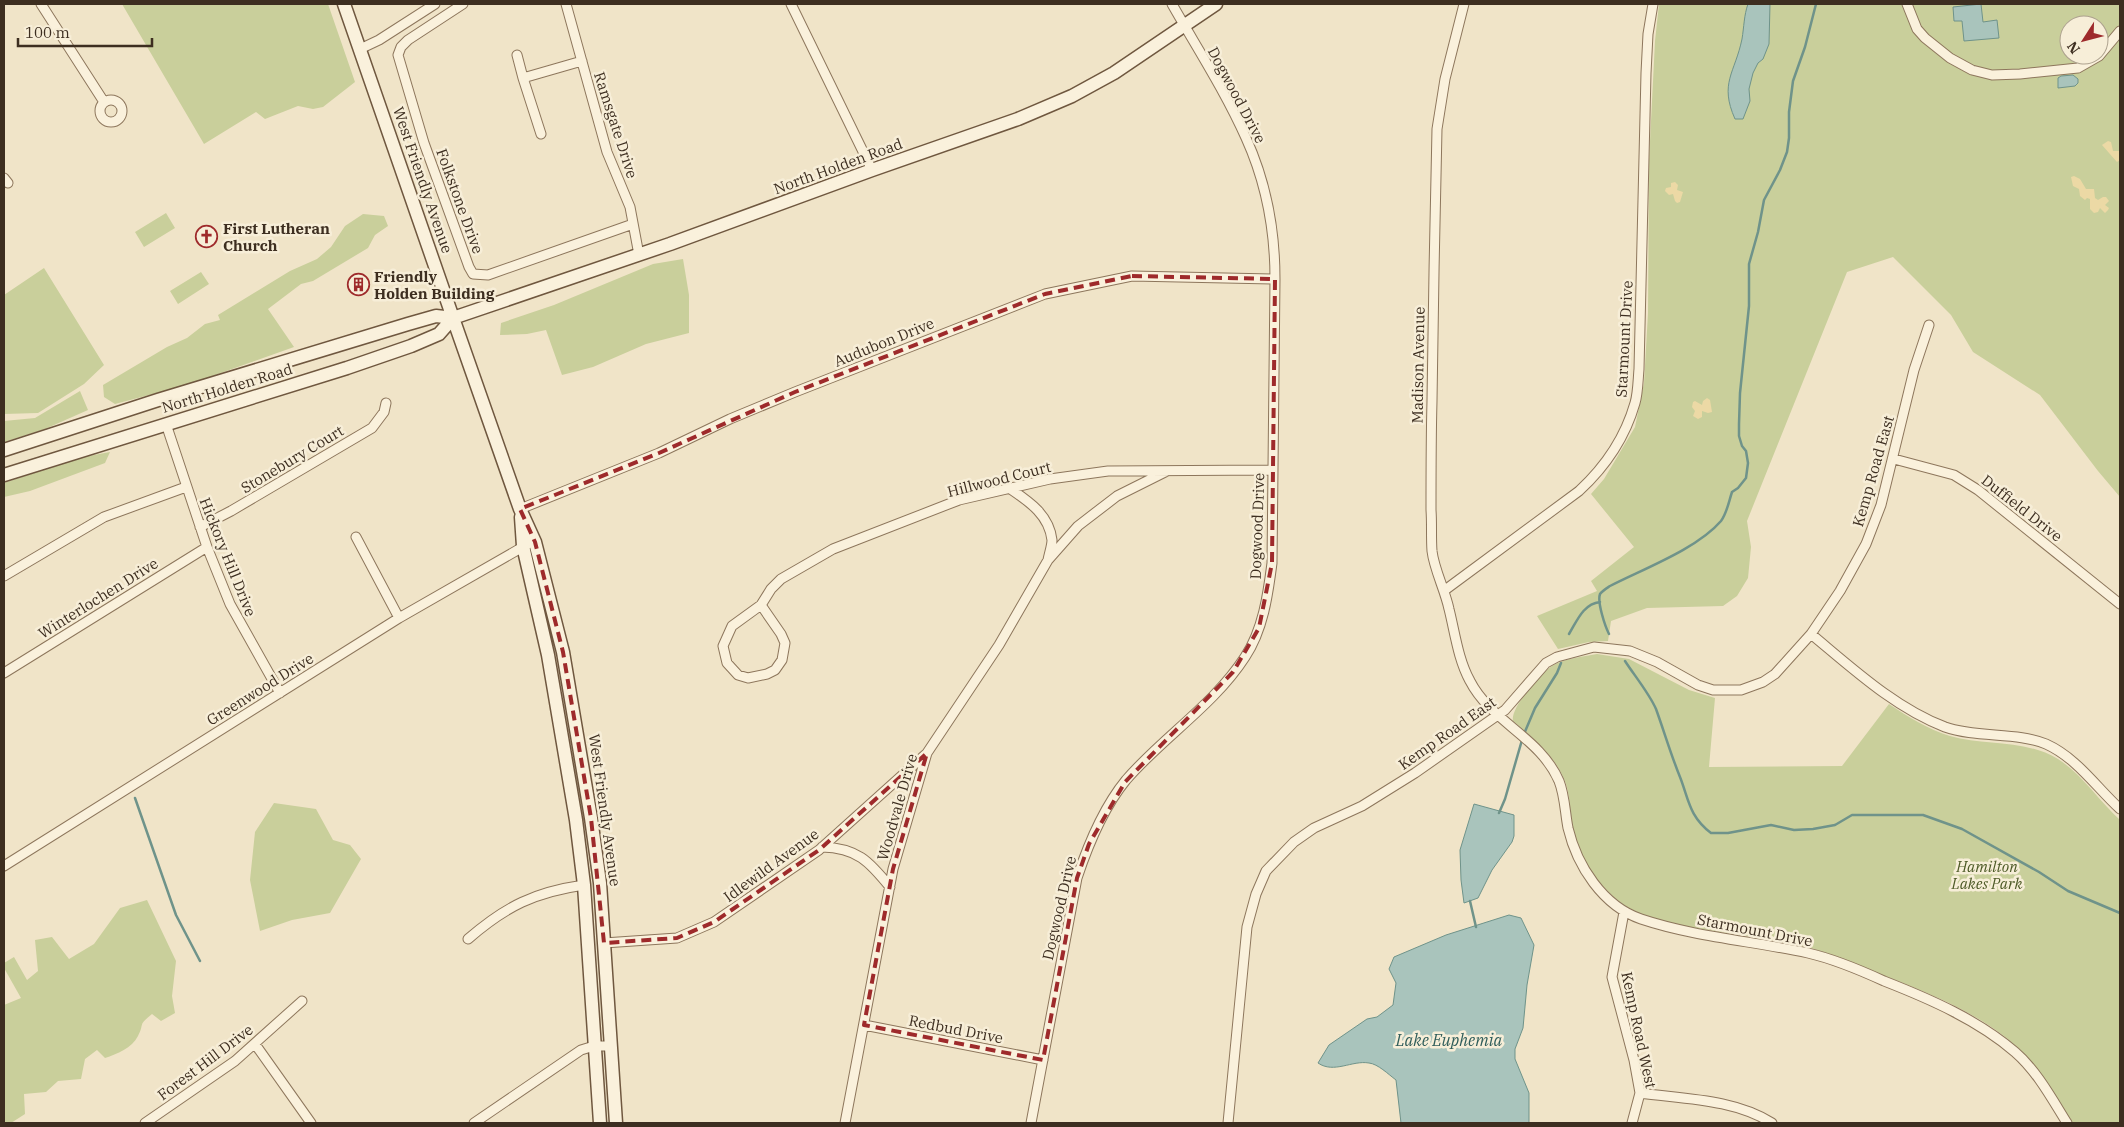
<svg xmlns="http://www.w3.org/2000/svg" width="2124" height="1127" viewBox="0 0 2124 1127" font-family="'IBM Plex Serif',serif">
  <rect width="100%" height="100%" fill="#f0e4c8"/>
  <path fill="#c9cf9b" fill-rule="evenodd" d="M122,4H328L355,82L323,107L313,109L298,106L265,119L256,112L204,144Z
    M1659,4H2120V497L2098,471L2040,395L1973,352L1951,315L1893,257L1847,272L1747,521L1751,547L1748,578L1737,596L1723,606L1647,608L1611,621L1608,641L1589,642L1558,649L1537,616L1597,591L1591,581L1634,547L1591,494L1604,479L1635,427L1644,383L1648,313L1649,161L1655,41ZM2069,25H2099V55H2069Z
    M166,213L175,228L144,247L135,232Z
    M363,214L384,216L388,226L375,235L368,248L313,281L301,284L268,309L294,347L187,385L115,404L104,397L103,385L167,347L187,338L205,324L220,320L218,315L290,271L317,259L331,247L345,226Z
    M683,259L689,295V333L646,344L593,367L562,375L546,330L527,334L500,335L501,323L554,305L653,264Z
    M44,268L104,365L84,384L38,413L4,414V295Z
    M201,272L209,284L178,304L170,291Z
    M80,391L88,410L45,429L4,442V421L35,418Z
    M110,452L105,463L30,491L4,497V483L83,457Z
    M1597,654L1629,659L1689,690L1715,698L1709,767L1842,766L1889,704C1908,717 1928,729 1950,736C1985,746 2025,739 2058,759C2082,774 2099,801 2120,820V1123H2072C2058,1101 2045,1078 2028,1058C1987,1013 1915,987 1860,967C1844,961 1827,953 1811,948C1790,943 1768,940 1748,936C1713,930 1652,925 1624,905C1599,887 1579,859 1573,828C1570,814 1570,797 1566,784C1556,756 1534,739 1513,721C1510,708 1540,674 1552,666C1565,658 1582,657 1597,654Z
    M274,803L316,809L333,840L350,845L361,859L330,913L292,920L260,931L250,880L255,832Z
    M147,900L176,961L172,996L175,1013L161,1021L152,1014C137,1026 145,1023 138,1036C132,1048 117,1054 105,1058L97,1050L85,1059L81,1079L58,1081L46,1092L24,1094L25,1114L11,1123H4V1005L21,998L4,968V963L14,957L27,980L38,971L35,940L52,937L69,959L94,944L120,908Z"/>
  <path fill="#ecd9a5" d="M2108,141L2111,142L2113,151H2120V160L2117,162L2102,145Z
    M2074,176L2080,179L2086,189H2094L2095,198L2098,200L2103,197H2106L2109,201L2105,205L2109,208L2108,210L2105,213L2100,208L2098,212L2094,213L2090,209V199L2087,198L2085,200L2080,196L2079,189L2073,186L2071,177Z
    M1675,182L1678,185L1677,190L1683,192L1680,202L1677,203L1675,201L1673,194L1669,195L1665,191L1666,188L1671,187V183Z
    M1707,398L1710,400L1712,412L1708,413L1702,411V417L1698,419L1693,416L1695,411L1692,407L1693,402L1695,401L1702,405L1703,401Z"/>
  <path fill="#a9c4bc" stroke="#6f938a" d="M1748,4H1770L1769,44L1763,59L1758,63L1753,73L1749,89L1750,101L1743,119H1735C1719,83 1735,73 1742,39C1744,27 1744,15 1748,4Z
    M1981,4L1983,22L1997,20L1999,38L1964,41L1962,21H1954L1953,7Z
    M2073,75L2078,79V83L2075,86L2058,88V78L2061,76Z
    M1474,804L1514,815V836L1512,842L1492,870L1478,898L1464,903L1461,880L1460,850Z
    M1509,915L1521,918L1534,945L1527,985L1523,1028L1515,1049V1059L1529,1093V1123H1401L1396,1080C1388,1074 1378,1064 1369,1063C1352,1060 1334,1074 1318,1063L1329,1045L1367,1019L1377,1017L1393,1005L1396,983L1389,969L1394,957L1446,935Z"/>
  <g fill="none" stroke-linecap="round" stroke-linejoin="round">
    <path stroke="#6f938a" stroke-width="2.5" d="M1569,634C1577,621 1583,604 1600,602
      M1609,634C1605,626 1597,602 1600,594C1602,591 1607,588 1610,586C1643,569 1697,549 1721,521C1727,513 1729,501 1732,492L1738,488L1746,478L1748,463L1746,451L1742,446L1739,436V424L1740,393L1749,306V264L1758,232L1764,200L1780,170L1787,152L1789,138V112L1793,81L1805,47L1816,4
      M1625,661C1634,675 1649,693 1656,709C1664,731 1671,755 1680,777C1689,800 1689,816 1711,833H1728L1771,825L1794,830L1813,829L1835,825L1852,815H1923L1962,829L2039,872L2068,891L2120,913
      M1524,734L1535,708L1557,673L1561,663
      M135,798L176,915L200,961
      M1499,813L1505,799L1522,740
      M1470,901L1476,927"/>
    <defs>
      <path id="minor" d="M41,4L104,102
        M463,4L408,40L401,47L398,55L424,143L469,267L473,274L488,275L633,224
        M566,4L607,152L630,207L639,255
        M791,4L872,170
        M1464,4L1445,79L1437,129C1435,220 1433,310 1432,401C1431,437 1431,473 1431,510C1432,523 1431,537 1432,551C1434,569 1445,590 1449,609C1455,633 1458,659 1470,681C1491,722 1540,737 1559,781C1565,796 1565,813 1568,828C1577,866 1603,906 1641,919C1695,937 1753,941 1808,953C1834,959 1860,970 1884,981C1930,999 1978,1020 2015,1052C2037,1071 2052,1099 2067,1123
        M1907,4L1917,29L1925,38L1950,58L1972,70L1992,75L2020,74L2078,68L2099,56L2120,31
        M360,49L379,40L435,4
        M517,55L523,78
        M100 111a11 11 0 1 1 22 0a11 11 0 1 1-22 0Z
        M541,134L523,78L582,61
        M4,178L8,183
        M166,424L207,547L230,604L280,693
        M1894,459L1954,475L1978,490L2120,604
        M1009,488C1028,501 1049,514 1052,540C1052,546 1049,554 1048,560
        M520,509L659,453L730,419L795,392L1045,294L1132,276L1275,279
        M200,527L231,511L372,428L384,412L386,403
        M356,537L399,618
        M4,576L104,517L186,487
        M1445,590L1579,491C1605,467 1625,438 1635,403C1638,393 1638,380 1639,369L1646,73L1648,34L1653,4
        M761,605L781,634L785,643L782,660L775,670L767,674L748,678L738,675L727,663L723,646L732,626L761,605L771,589L781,579L833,549L959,500L1050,479L1108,471L1272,470
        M1811,634C1852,668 1895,708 1945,727C1976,738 2018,732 2046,744C2077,758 2096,787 2120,809
        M4,673L207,547
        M822,847C857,848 869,861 890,887
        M4,866L399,618L528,544
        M1624,912L1612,977L1634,1060L1640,1093L1632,1123
        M468,939C506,906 535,892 584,885
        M604,943L677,938L714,922L819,850L927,753
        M864,1025L1043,1060
        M255,1044L311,1123
        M1640,1093C1684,1099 1734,1099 1772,1123
        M145,1123L235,1061L302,1001
        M474,1123L581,1050L594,1046H610
        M845,1123L893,869L927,753L999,645L1048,560L1078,526L1117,496L1167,471
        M1031,1123L1077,878C1088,845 1103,808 1126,780C1163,737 1214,705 1245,657C1263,630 1268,595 1272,563L1275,279C1275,231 1266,182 1246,138C1225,91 1197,48 1172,4
        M1228,1123L1247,927L1256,894L1266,871L1294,842L1314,828L1362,806L1415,773L1505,710L1546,663L1557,657L1594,647L1630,651L1657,662L1698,685L1713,690H1741L1763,682L1775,674L1811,634L1840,591L1866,544L1881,505L1914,370L1929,325"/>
      <path id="secondary" d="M344,4L453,318L520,509L535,542L563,652L591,818L600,883L616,1123
        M4,450L158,400L408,324L436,316L453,318L670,244L872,170L1018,119L1072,96L1114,73L1216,4
        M4,475L347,368L411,346L439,334L453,318
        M521,517L523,546L548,655L576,820L584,885L600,1123"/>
    </defs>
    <use href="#minor" stroke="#8d765c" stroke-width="11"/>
    <use href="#secondary" stroke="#6f573f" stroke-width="15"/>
    <use href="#minor" stroke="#faf1dc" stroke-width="9"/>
    <use href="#secondary" stroke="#faf1dc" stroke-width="12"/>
  </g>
  <path fill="none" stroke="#9e2a2b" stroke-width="4" stroke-dasharray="10 6" stroke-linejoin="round" d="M1132,276L1275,279L1272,563L1259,628L1233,672L1125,782L1089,844L1077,878L1043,1060L864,1025L893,869L927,753L819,850L714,922L677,938L604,943L591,818L563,652L535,542L520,509L659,453L795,392L1045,294Z"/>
  <defs>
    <symbol id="church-ring" viewBox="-11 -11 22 22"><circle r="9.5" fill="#f7eed8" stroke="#9e2a2b" stroke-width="1.5"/><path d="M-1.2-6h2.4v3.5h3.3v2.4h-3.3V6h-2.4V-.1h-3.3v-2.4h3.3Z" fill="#9e2a2b"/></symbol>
    <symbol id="building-ring" viewBox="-11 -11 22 22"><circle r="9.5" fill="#f7eed8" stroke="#9e2a2b" stroke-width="1.5"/><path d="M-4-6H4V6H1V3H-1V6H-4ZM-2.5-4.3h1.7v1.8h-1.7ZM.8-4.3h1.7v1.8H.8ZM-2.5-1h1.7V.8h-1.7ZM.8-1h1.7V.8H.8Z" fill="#9e2a2b"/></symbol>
  </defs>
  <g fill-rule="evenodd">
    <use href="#church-ring" x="194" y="224" width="25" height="25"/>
    <use href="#building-ring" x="346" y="272" width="25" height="25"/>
  </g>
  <g text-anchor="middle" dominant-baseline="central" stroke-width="5" stroke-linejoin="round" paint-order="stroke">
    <g font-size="15" fill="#3d2e20" stroke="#f7eed8">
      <text transform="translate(1237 95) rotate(62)">Dogwood Drive</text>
      <text transform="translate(616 125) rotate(72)">Ramsgate Drive</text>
      <text transform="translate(838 166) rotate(-20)">North Holden Road</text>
      <text transform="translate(423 180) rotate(71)">West Friendly Avenue</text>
      <text transform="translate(460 201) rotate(70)">Folkstone Drive</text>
      <text transform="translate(1624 339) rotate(-87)">Starmount Drive</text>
      <text transform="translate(884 342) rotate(-22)">Audubon Drive</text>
      <text transform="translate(1418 365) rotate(-89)">Madison Avenue</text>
      <text transform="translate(227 388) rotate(-17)">North Holden Road</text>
      <text transform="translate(292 459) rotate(-31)">Stonebury Court</text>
      <text transform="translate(1873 471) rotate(-74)">Kemp Road East</text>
      <text transform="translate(999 479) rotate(-14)">Hillwood Court</text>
      <text transform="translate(2022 508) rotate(38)">Duffield Drive</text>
      <text transform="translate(1257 526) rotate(-88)">Dogwood Drive</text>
      <text transform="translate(228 557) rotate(68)">Hickory Hill Drive</text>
      <text transform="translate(98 598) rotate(-32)">Winterlochen Drive</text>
      <text transform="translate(260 689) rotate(-32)">Greenwood Drive</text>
      <text transform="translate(1447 733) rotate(-35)">Kemp Road East</text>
      <text transform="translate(897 807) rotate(-74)">Woodvale Drive</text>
      <text transform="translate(605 810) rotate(82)">West Friendly Avenue</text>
      <text transform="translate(771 865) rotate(-36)">Idlewild Avenue</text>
      <text transform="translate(1059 908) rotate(-77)">Dogwood Drive</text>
      <text transform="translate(1755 930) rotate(11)">Starmount Drive</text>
      <text transform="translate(956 1029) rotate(11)">Redbud Drive</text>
      <text transform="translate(1639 1030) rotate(78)">Kemp Road West</text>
      <text transform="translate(205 1062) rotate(-37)">Forest Hill Drive</text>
    </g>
    <g font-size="15" font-weight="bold" fill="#3d2e20" stroke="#f7eed8" text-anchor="start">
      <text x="223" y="228">First Lutheran<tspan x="223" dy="17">Church</tspan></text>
      <text x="374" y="276">Friendly<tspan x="374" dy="17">Holden Building</tspan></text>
    </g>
    <g font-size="15" font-style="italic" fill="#4d5a26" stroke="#f7eed8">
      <text x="1987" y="866">Hamilton<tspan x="1987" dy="17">Lakes Park</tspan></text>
    </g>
    <g font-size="16" font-style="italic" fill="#2f5d5a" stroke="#f7eed8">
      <text x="1449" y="1040">Lake Euphemia</text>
    </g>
  </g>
  <rect width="2124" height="1127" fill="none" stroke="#3d2e20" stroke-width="10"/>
  <g transform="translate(2084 40) rotate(234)"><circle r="24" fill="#f7eed8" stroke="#ada18e"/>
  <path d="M0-4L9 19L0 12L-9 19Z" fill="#9e2a2b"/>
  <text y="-8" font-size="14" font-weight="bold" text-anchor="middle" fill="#3d2e20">N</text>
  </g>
  <path d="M18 38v8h134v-8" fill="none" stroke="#3d2e20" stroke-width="2.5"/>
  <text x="25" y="38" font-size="15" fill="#3d2e20" stroke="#f7eed8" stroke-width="4" paint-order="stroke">100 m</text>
</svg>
